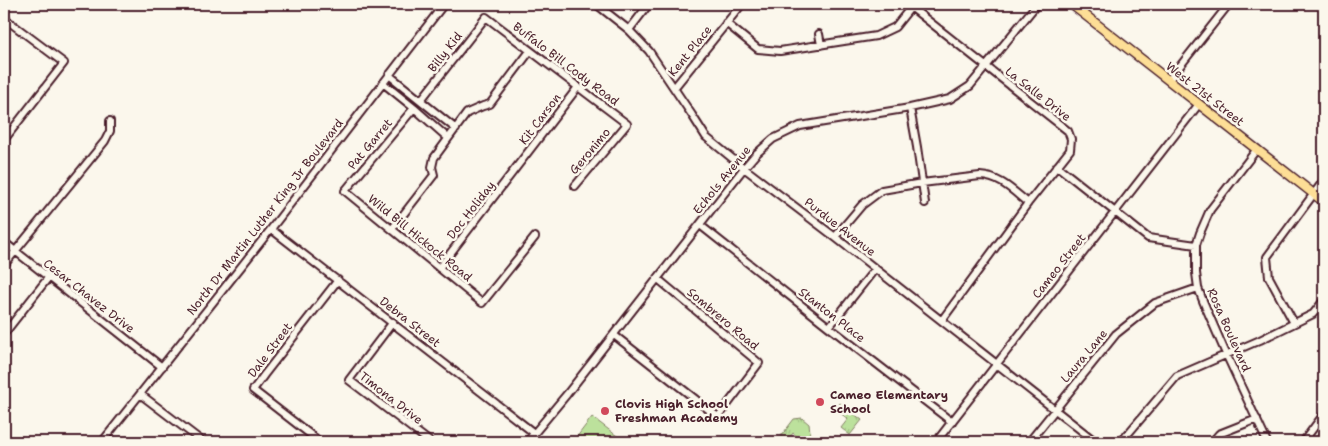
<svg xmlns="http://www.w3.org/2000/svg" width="1328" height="446" viewBox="0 0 1328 446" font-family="'Shantell Sans',sans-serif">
  <defs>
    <pattern id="park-tufts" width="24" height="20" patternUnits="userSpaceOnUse" patternTransform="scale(1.25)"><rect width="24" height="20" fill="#bce19c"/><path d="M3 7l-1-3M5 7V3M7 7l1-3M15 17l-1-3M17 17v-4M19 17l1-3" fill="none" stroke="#a3c187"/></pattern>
  </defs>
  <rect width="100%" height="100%" fill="#fbf7ec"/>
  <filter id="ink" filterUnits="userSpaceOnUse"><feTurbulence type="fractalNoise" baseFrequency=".02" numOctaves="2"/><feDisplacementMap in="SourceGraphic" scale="10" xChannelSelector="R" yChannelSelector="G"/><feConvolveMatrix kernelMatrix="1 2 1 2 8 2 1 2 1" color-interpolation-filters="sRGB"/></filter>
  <g filter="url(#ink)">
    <path fill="url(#park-tufts)" stroke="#838064" d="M840,403L862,420L850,435L841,428L848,419L835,409Z
      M802,418L809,424L810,432L803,442L793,433L786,442H780L778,440L794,419Z"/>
    <path fill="#bce19c" stroke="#838064" d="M592,417L625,442H573Z"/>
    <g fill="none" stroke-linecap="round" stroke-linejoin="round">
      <defs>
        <path id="minor" d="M596,4L629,30L649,51L692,115L706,137L744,168L835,237L1096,442
          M907,4L1068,131L1071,139L1070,150L1028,203L942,320
          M4,18L64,63L4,140
          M726,23L758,49L780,51L876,36L895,27L911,7
          M629,30L649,4
          M819,34L821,45
          M389,75L456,129
          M1169,80L1229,4
          M383,83L414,108L448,138
          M674,88L742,4
          M421,100L486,17L627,124L575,186
          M414,108L345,191L482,303L535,237
          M910,108L917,147L925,203
          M1257,149L1210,210L1200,233L1196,245V273L1198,288L1203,301L1226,354L1267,442
          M1057,166L1148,238L1196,245
          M700,225L829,327L952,422
          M271,229L534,433
          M392,229L434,175L432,167L434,158L467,113L483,106L490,104L530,51
          M835,237L862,205L882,190L922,183L980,176C1001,177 1013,191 1028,203
          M4,242L162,367
          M4,265L105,141L110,131V121
          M439,268L578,87
          M393,322L349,380L430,442
          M1294,323L1269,277L1267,257L1324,180
          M829,327L875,269
          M4,334L48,278
          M614,335L718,417L759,363L658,279
          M140,394L203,442
          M102,442L271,229L444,4
          M320,442L253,390L264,375L338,280
          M527,442L567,394L744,168L756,154L773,139L800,126L910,108L950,99L970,86L1037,4
          M936,442L1199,104
          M1029,442L1116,334L1155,303L1198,288
          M1121,442L1177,376L1260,340L1313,314L1324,300
          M1212,442L1219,434L1257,419
          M1303,442L1324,414"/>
        <path id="major" d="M1071,4L1324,202"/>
      </defs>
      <use href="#minor" stroke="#4a1f2b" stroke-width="10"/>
      <use href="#major" stroke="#4a1f2b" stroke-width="11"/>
      <use href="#minor" stroke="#fbf7ec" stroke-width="6"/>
      <use href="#major" stroke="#fdde96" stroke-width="8"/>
    </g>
  </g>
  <g fill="#d1495b" stroke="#fbf7ec" stroke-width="2">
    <circle cx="820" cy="402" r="5"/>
    <circle cx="605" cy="411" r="5"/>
  </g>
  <g text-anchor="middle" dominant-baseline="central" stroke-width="5" stroke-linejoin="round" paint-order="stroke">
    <g font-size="12" fill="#4a1f2b" stroke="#fbf7ec">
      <text transform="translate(690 51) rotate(-51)">Kent Place</text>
      <text transform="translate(445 52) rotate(-52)">Billy Kid</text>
      <text transform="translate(566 64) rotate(37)">Buffalo Bill Cody Road</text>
      <text transform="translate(1038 94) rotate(38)">La Salle Drive</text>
      <text transform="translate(1205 94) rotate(38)">West 21st Street</text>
      <text transform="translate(540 119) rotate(-53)">Kit Carson</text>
      <text transform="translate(370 144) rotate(-50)">Pat Garret</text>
      <text transform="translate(590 151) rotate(-50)">Geronimo</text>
      <text transform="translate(722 180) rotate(-51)">Echols Avenue</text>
      <text transform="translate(471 210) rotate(-52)">Doc Holiday</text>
      <text transform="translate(265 217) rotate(-52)">North Dr Martin Luther King Jr Boulevard</text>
      <text transform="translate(840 227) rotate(38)">Purdue Avenue</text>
      <text transform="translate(420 238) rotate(39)">Wild Bill Hickock Road</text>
      <text transform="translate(1059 266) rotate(-52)">Cameo Street</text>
      <text transform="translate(89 296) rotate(38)">Cesar Chavez Drive</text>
      <text transform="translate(832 315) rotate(38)">Stanton Place</text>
      <text transform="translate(723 319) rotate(40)">Sombrero Road</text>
      <text transform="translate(410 322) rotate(38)">Debra Street</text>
      <text transform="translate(1229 330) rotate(66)">Rosa Boulevard</text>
      <text transform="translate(270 350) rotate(-53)">Dale Street</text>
      <text transform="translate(1084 356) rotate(-50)">Laura Lane</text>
      <text transform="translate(391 398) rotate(38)">Timona Drive</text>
    </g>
    <g font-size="12" font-weight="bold" fill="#4a1f2b" stroke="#fbf7ec" text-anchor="start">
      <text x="830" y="395">Cameo Elementary<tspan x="830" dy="14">School</tspan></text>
      <text x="615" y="404">Clovis High School<tspan x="615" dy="14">Freshman Academy</tspan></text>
    </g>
  </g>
  <rect width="1328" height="446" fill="none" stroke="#fbf7ec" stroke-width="20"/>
  <rect x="10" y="10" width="1308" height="426" fill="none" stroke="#4a1f2b" stroke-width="2" filter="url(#ink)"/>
</svg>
